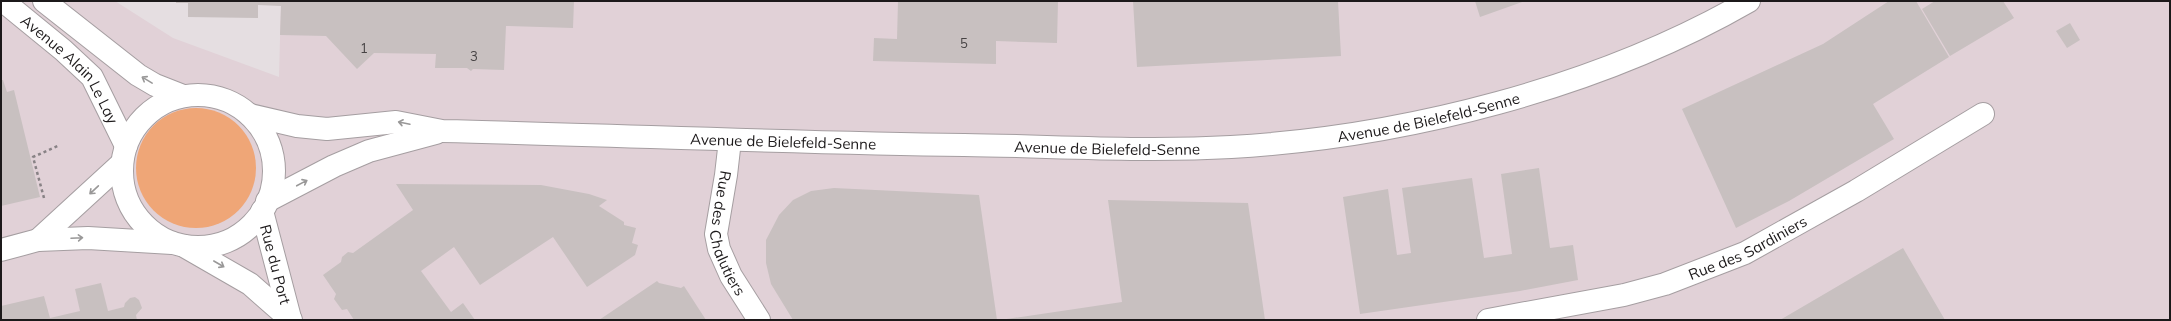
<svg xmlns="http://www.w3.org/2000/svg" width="2171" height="321" viewBox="0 0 2171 321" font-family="Mulish,sans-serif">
  <rect width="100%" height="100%" fill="#e5dee1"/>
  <path fill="#e1d1d7" d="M1,1H115L173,38L279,77L281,1H2170V320H1Z"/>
  <path fill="#efa677" d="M136 168a60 60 0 1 1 120 0a60 60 0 1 1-120 0Z"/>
  <path fill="#c8c0c0" d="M176,1H574L573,28L506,26L504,70L473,69L471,71L467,68H435L436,54L374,53L357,69L326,36L280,35L281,6L258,5V18L188,17V3H176Z
    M898,1H1058L1057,43L996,41V64L873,61L874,38L897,39Z
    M1133,1H1338L1341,56L1137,67Z
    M1475,1H1525L1480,17Z
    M1889,1H1916L1949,57L1873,104L1894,139L1789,201L1736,228L1682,109L1823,44Z
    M1935,1H2003L2014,18L1950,56L1922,9Z
    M2070,23L2080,40L2067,48L2056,31Z
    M1,80H3L7,92L14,90L40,197L1,206Z
    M1539,168L1550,248L1573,245L1578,280L1520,291L1360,314L1343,197L1388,189L1397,255L1411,253L1402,188L1472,178L1484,258L1512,254L1501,174Z
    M396,184L541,185L589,194L607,200L599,206L624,222V225L636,228L632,243L638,245L635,255L587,287L553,237L480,285L454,247L421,271L451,312L463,303L475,320H354L347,309L342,310L334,299L336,294L323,275L341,262L342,257L348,252L353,253L413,210Z
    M834,188L979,195L997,320H793L771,284L766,263V240L779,215L793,200L811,191Z
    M1108,200L1248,203L1265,320H1000L1122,302Z
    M1903,248L1945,320H1780Z
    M657,281L659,283L681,288L684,286L706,320H599Z
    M101,283L108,311L124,307L125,303L130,298L135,297L139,300L142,308L136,315L137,320H1V306L44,296L50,318L80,311L75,289Z"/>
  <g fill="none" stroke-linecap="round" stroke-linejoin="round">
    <defs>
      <g id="minor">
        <path id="s1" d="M730,140L726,175L716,234L719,249L731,276L759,320"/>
        <path id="s2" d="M262,211L290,318"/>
        <path d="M38,240L122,163"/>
        <path d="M184,246L250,284L291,320"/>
        <path d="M1,250L38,240L88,238L172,243"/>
        <path id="s3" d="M1488,320L1624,295L1665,284L1745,253L1856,191L1983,114"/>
      </g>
      <g id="major">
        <path id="s4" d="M3,1L63,50L92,77L126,146"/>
        <path d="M44,1L138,75L155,85L183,96"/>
        <circle cx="198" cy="171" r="76"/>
        <path id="s5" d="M250,115L297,126L327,129L396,122L442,131C616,135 790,143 964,145C1052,146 1142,152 1231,147C1404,137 1598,88 1749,1"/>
        <path d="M267,201L334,166L369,151L436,133"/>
      </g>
    </defs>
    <use href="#minor" stroke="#a59ea1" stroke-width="24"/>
    <use href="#major" stroke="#a59ea1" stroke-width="24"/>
    <path stroke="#888285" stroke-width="2.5" stroke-dasharray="3 3" stroke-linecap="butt" d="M44,198L33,157L60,145"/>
    <use href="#minor" stroke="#fff" stroke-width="22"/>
    <use href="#major" stroke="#fff" stroke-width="22"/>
  </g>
  <defs><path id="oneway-shaft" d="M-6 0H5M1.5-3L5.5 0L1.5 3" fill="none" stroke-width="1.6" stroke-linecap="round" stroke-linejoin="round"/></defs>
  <g stroke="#999898">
    <use href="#oneway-shaft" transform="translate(147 80) rotate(-149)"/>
    <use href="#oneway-shaft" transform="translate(404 123) rotate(-168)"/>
    <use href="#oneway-shaft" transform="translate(302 183) rotate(-28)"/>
    <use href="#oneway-shaft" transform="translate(94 190) rotate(137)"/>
    <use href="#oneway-shaft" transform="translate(77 238) rotate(-3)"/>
    <use href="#oneway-shaft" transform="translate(219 264) rotate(30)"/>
  </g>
  <g text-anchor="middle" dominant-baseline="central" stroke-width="3" stroke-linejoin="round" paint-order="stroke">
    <g font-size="13" fill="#474344">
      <text x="964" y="43">5</text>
      <text x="364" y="48">1</text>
      <text x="474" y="56">3</text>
    </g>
    <g font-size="15" fill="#1c191a" stroke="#f3ebee">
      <text stroke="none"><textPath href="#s4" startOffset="97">Avenue Alain Le Lay</textPath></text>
      <text stroke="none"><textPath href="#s5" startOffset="1184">Avenue de Bielefeld-Senne</textPath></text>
      <text stroke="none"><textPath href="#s5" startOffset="536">Avenue de Bielefeld-Senne</textPath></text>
      <text stroke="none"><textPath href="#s5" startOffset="860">Avenue de Bielefeld-Senne</textPath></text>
      <text stroke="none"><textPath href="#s1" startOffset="96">Rue des Chalutiers</textPath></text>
      <text stroke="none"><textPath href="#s3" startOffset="271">Rue des Sardiniers</textPath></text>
      <text stroke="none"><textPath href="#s2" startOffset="55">Rue du Port</textPath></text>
    </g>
  </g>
  <rect width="2171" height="321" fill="none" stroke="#1c191a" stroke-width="4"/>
</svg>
